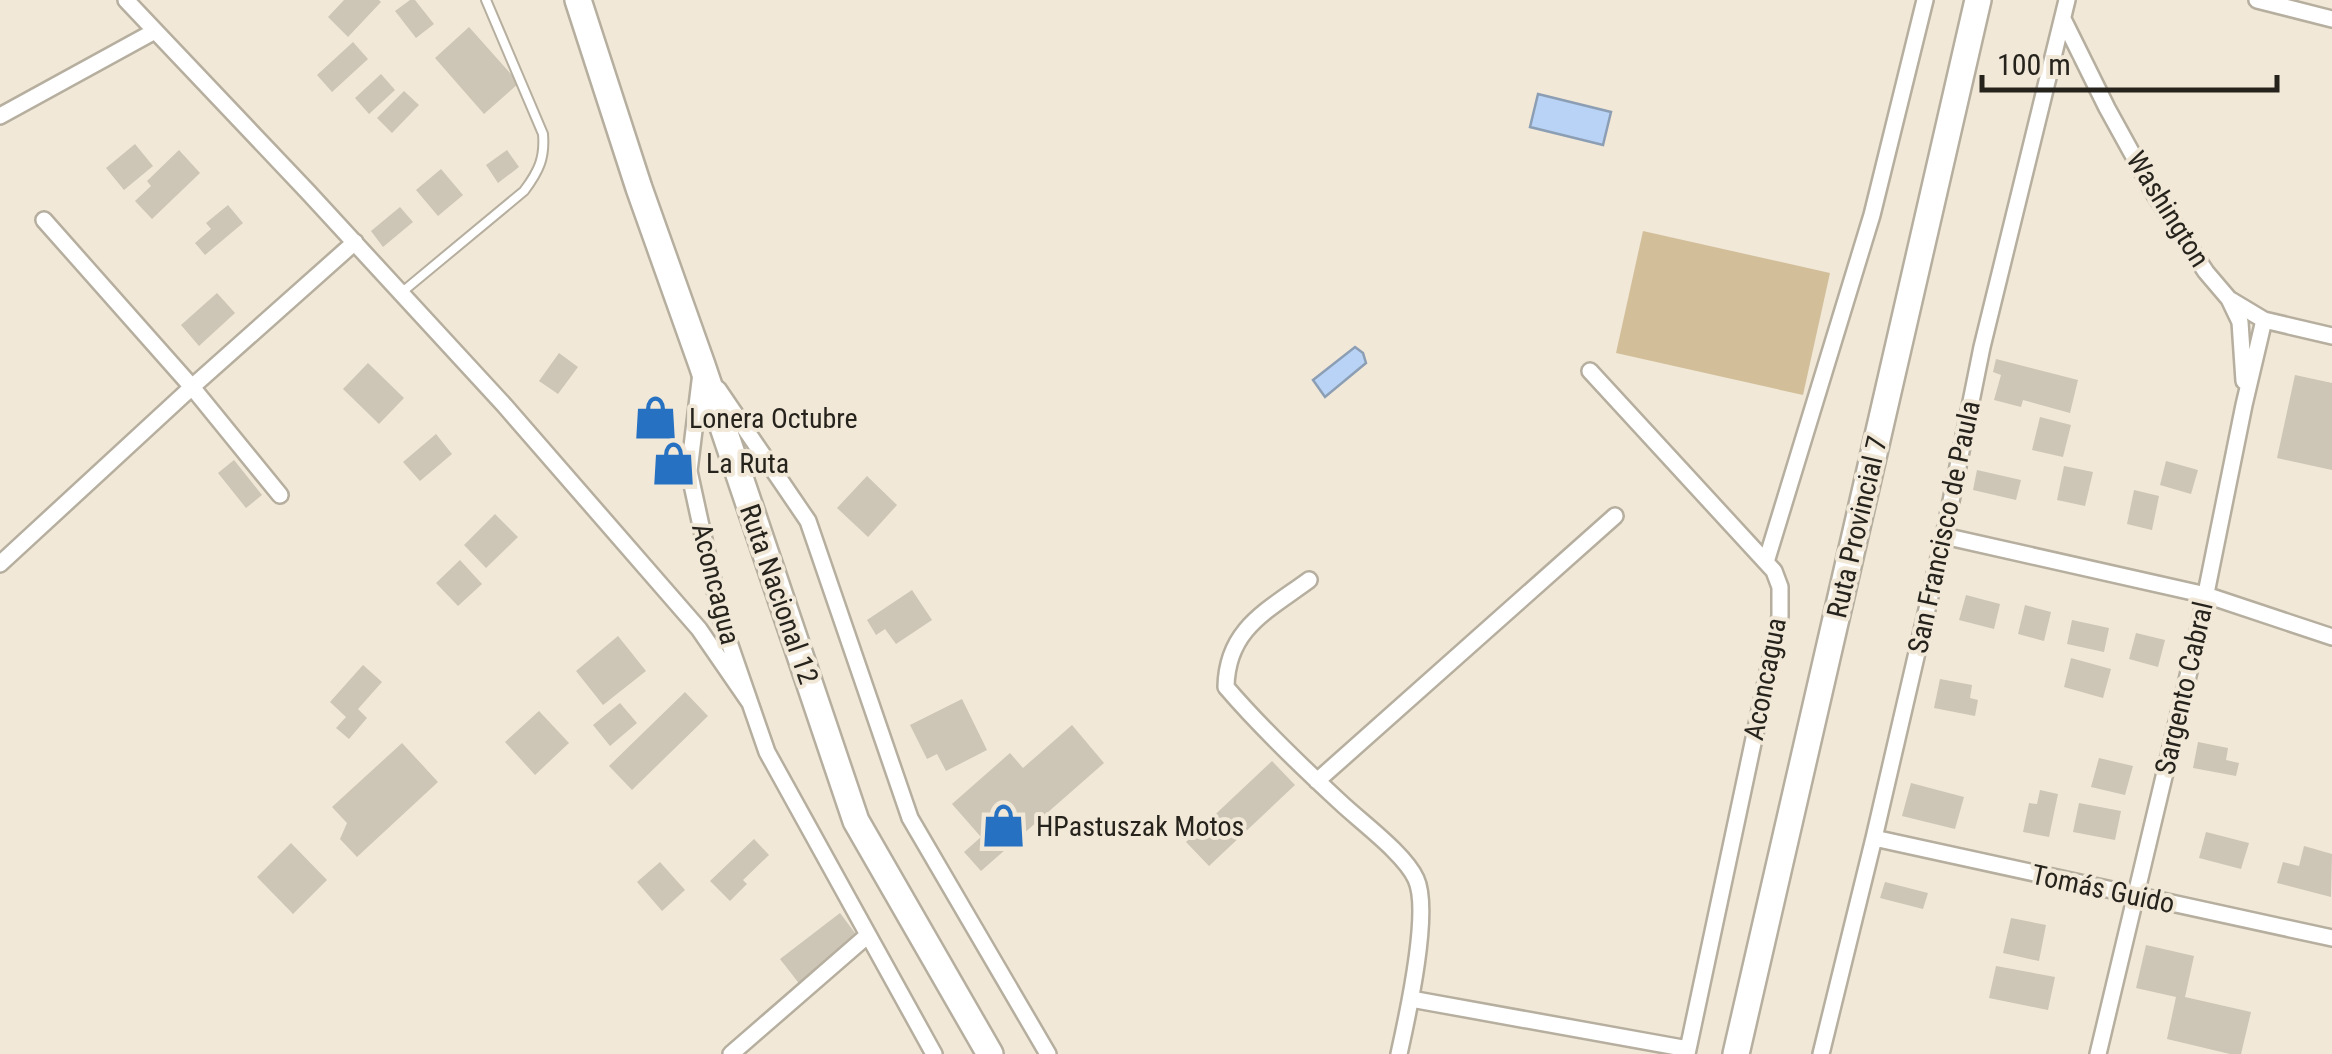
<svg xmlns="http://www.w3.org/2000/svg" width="2332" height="1054" viewBox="0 0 2332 1054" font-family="'Roboto Condensed',sans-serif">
  <rect width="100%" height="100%" fill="#f1e8d8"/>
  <path fill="#d2bf9a" d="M1643,231L1830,273L1803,395L1616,353Z"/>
  <path fill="#b8d3f5" stroke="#8c9eb4" stroke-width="2.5" d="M1538,94L1611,112L1603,145L1530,127Z
    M1355,347L1363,353L1366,363L1325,397L1313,380Z"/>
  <path fill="#cdc5b5" d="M344,0H379L381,2L348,37L328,17Z
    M410,0H415L434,24L416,38L395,11Z
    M469,27L519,83L484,114L435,58Z
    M353,42L368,59L332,92L317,75Z
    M381,74L395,90L369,114L355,98Z
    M404,91L419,105L392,133L377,118Z
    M135,144L153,166L124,190L106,168Z
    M179,150L200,173L152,219L135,201L151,186L147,181Z
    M507,150L519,167L498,183L486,165Z
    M441,169L463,195L438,216L416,190Z
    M228,205L243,223L205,255L195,243L211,229L206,223Z
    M400,207L413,222L383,247L371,231Z
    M217,293L235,313L199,346L181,325Z
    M559,353L578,367L558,394L539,381Z
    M1996,359L2078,380L2070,413L2023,400L2021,407L1994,400L2001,375L1993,372Z
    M368,363L404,398L379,424L343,389Z
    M2295,375L2332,383V470L2277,458Z
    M2040,417L2071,425L2063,457L2032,450Z
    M436,434L452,454L420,481L403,462Z
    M234,460L262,495L246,508L218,473Z
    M2166,461L2198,470L2191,494L2160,485Z
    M2064,466L2093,472L2085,506L2057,500Z
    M1977,470L2021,480L2016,500L1973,490Z
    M867,476L897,505L868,537L837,508Z
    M2134,490L2159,496L2152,530L2127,524Z
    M495,514L518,537L486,568L464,545Z
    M460,560L482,584L458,606L436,583Z
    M912,590L932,620L896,644L885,629L876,635L867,620Z
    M1966,595L2000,604L1994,629L1959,620Z
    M2025,605L2051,612L2044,641L2018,634Z
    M2072,620L2109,628L2104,652L2067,644Z
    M2136,633L2165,640L2158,667L2129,659Z
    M618,636L646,671L603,705L576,671Z
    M2071,658L2111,669L2103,698L2064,687Z
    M363,665L382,682L358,709L367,718L349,739L336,728L346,717L330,702Z
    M1940,679L1972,685L1970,698L1978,700L1975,716L1934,708Z
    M685,692L708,716L632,790L609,766Z
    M962,699L987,750L946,771L937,754L927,759L910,725Z
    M620,703L637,723L610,746L593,725Z
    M539,711L569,743L535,775L505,742Z
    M1072,725L1104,763L981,871L964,852L981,837L952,804L1010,753L1023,768Z
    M2198,742L2228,748L2226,760L2239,763L2236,776L2193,768Z
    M402,743L438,782L357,857L340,839L347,823L332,807Z
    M2099,758L2133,766L2125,795L2091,787Z
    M1272,761L1295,785L1209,866L1186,842Z
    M1911,783L1964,797L1955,829L1902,816Z
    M2040,790L2058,794L2049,837L2023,832L2029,803L2037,804Z
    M2079,803L2121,811L2115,840L2073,832Z
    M2206,832L2249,843L2241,869L2199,858Z
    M754,839L769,855L743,880L747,884L730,901L710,881Z
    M291,843L327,880L293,914L257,877Z
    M2304,846L2332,854L2331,897L2277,883L2283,862L2299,866Z
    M660,862L685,890L662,911L637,882Z
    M1885,882L1928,893L1923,909L1880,898Z
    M840,913L861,941L801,986L780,959Z
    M2011,918L2046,925L2039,961L2003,953Z
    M2146,945L2194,956L2185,997L2251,1012L2241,1054H2230L2167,1039L2176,997L2136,988Z
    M1996,966L2055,977L2048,1010L1989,998Z"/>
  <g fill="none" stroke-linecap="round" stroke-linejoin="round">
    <defs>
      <path id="service" d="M401,293L524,191C539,171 545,158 543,134L486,0"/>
      <path id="minor" d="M126,0L308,192L505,406L699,629L750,703
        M2257,0L2332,19
        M2063,19L2107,108L2155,195L2206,272L2229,299L2240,322L2244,381
        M0,116L155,31
        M44,220L192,387L280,495
        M2229,299L2264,320L2332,336
        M1590,371L1774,571L1780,587V616L1687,1054
        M701,373L689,471L722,622L767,752L934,1054
        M718,389L808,521L910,818L1048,1054
        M1944,536L2206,595L2332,637
        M1766,562L1872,215L1925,0
        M0,564L192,387L355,242
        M1309,580C1267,611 1227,629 1226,687C1261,728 1301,766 1340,802C1361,822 1405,854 1416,879C1431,911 1407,1018 1399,1054
        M1317,781L1615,516
        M1874,838L2332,938
        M1411,999L1688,1049
        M731,1054L868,935
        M1821,1054L1874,838L1944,536L1982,347L2067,0
        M2098,1054L2197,638L2244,405L2264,320"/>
      <path id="primary" d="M1736,1054L1978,0"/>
      <path id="trunk" d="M578,0L639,188L702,365L856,821L990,1054"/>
    </defs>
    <use href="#service" stroke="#b6ae9e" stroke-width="12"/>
    <use href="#minor" stroke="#b6ae9e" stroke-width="20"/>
    <use href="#primary" stroke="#b6ae9e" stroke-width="30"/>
    <use href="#trunk" stroke="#b6ae9e" stroke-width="30"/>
    <use href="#service" stroke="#fff" stroke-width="8"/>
    <use href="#minor" stroke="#fff" stroke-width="15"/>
    <use href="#primary" stroke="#fff" stroke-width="25"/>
    <use href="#trunk" stroke="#fff" stroke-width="25"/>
  </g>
  <defs>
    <symbol id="shop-bare" viewBox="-9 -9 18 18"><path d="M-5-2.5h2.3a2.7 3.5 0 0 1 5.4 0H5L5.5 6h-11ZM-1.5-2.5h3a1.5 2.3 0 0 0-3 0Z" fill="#2671c1" stroke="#f1e8d8" stroke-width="2.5" paint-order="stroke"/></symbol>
  </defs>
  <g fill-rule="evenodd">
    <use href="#shop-bare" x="624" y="386" width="63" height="63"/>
    <use href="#shop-bare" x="642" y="432" width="63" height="63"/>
    <use href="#shop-bare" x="972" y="794" width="63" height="63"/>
  </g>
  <g text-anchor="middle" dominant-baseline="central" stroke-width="8" stroke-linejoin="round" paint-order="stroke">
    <g font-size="28" fill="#26231d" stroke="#f1e8d8">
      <text transform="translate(2168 209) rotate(58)">Washington</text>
      <text transform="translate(1857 527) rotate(-77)">Ruta Provincial 7</text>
      <text transform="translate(1944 527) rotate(-78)">San Francisco de Paula</text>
      <text transform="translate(716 584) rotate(76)">Aconcagua</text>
      <text transform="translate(779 594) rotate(71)">Ruta Nacional 12</text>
      <text transform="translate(1765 679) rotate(-79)">Aconcagua</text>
      <text transform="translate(2184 688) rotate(-77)">Sargento Cabral</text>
      <text transform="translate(2103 889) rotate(12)">Tomás Guido</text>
    </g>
    <g font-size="28" fill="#26231d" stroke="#f1e8d8" text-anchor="start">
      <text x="689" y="418">Lonera Octubre</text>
      <text x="706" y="463">La Ruta</text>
      <text x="1036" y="826">HPastuszak Motos</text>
    </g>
  </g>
  <path d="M1982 75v15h295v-15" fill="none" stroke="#26231d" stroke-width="5"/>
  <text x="1997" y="75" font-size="30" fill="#26231d" stroke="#f1e8d8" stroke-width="8" paint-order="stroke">100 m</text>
</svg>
